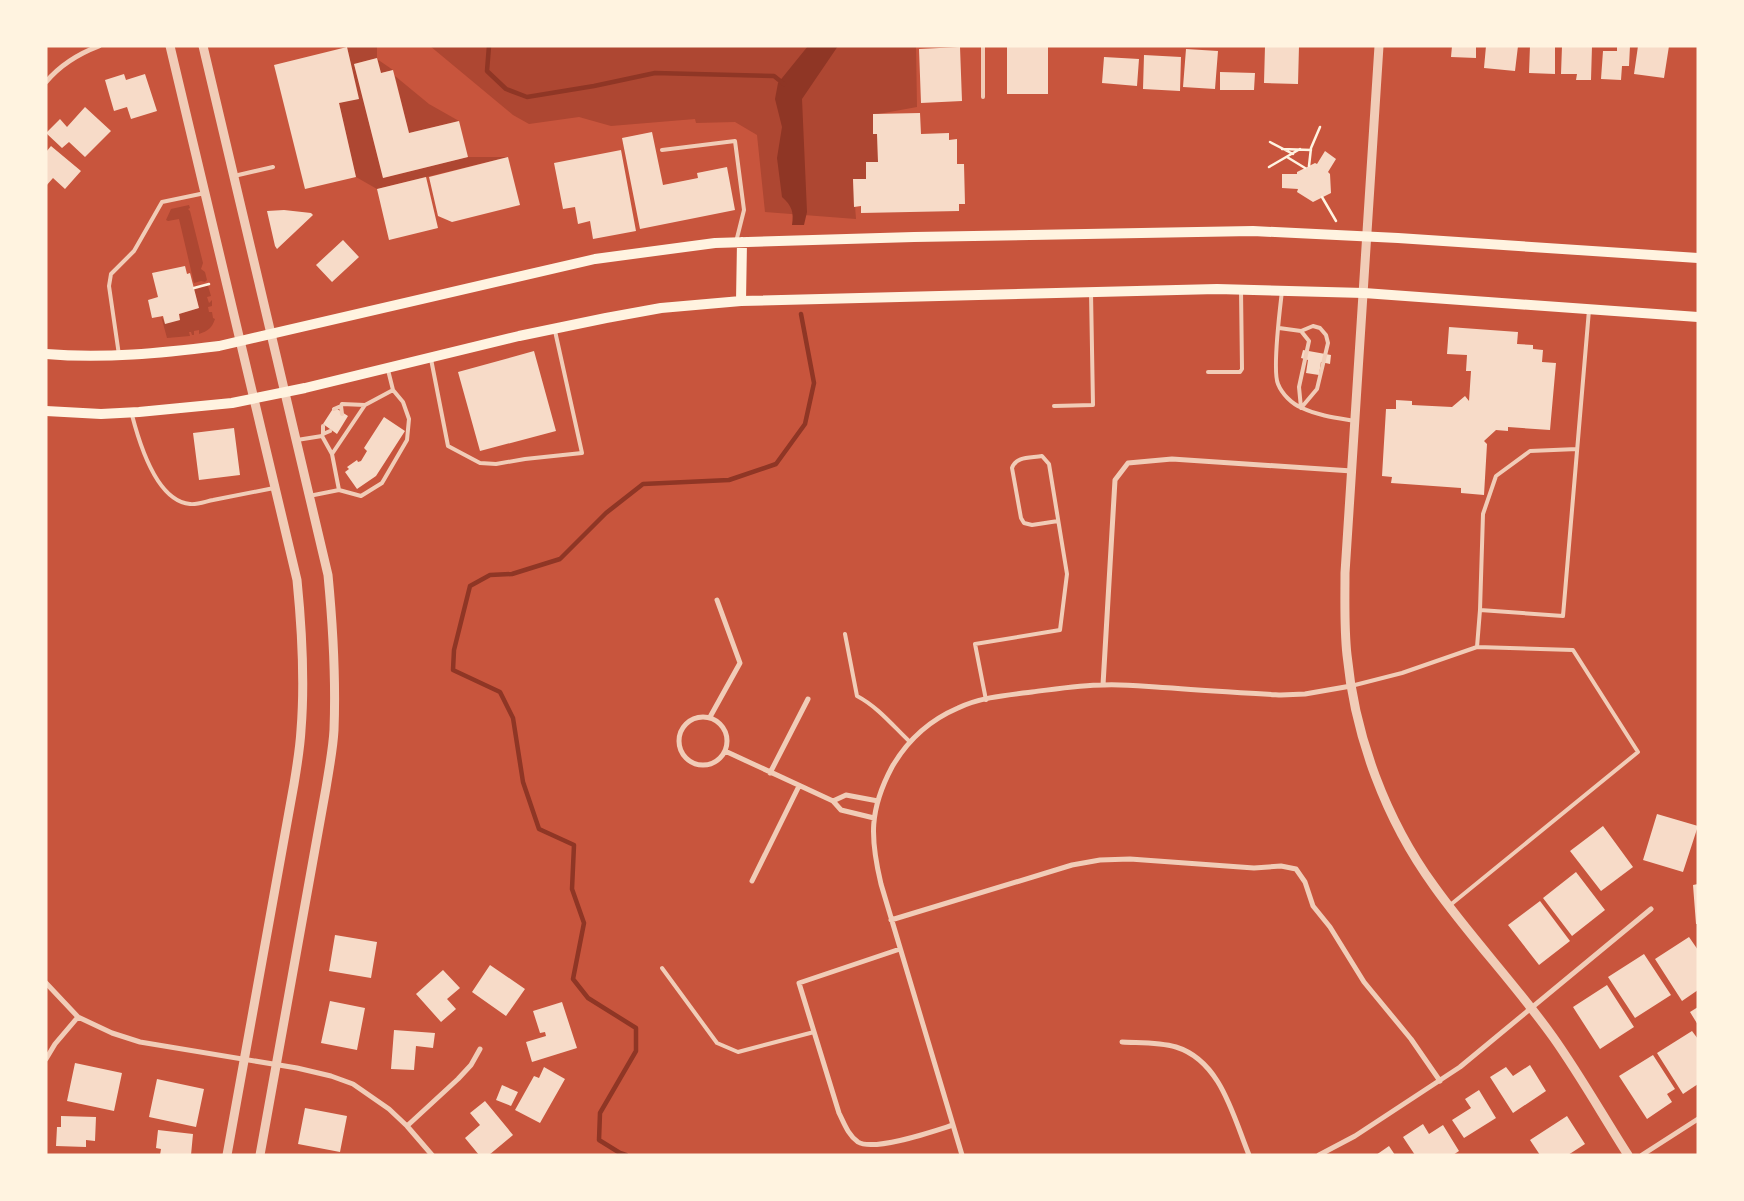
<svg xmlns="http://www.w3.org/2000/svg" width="1744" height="1201" viewBox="0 0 1744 1201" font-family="'PT Sans Narrow',sans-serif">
  <rect width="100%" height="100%" fill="#c8553d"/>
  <path fill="#ae4732" d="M348,46H377V59L393,70L381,73L377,58L354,64L383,178L468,157H508L377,189L356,177L339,103L359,98L347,47Z
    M430,46H916L917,107L873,115V134H877L878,162L866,163V179L853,180L856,219L765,212L757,135L735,122L696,123L695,119L611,126L579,117L529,124L513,115Z
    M395,76L429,104L459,121L409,133Z
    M189,205L190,208L188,209L190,211L203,263L201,269L205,272L207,280L205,282L201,281L194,283L179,219L168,221L166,220L171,209Z
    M204,286H208L211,296L207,297L209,303L212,300V306L208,307L209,312H212L213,318L215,319C212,328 208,331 199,334V330L194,331V335H192L191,332H189L190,336L167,338L161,316L165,323L180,320L179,314L199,308L194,290Z"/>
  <path fill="#8f3625" d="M808,46H838L802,99L807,212L804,225H792C794,212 792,206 782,197L777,158L782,127L775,99L778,83Z"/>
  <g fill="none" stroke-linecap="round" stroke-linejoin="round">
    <path stroke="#8f3625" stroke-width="4.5" d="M489,46L487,71L506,89L527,97L594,86L655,73L774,76L784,84
      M626,1155L620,1153L599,1140L600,1113L636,1051V1028L588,998L573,979L584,923L572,889L574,845L539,829L523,782L513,718L500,692L453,670L454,650L470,586L490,575L512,574L560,559L606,513L643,484L729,480L776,464L805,424L814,383L801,314"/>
  </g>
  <path fill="#f7dbc8" d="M1007,46H1048V94H1007Z
    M1265,46H1299L1298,84L1264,83Z
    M1452,46H1476V58L1451,57Z
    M1486,46H1518L1515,71L1484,68Z
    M1530,46H1555V74L1529,73Z
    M1562,46H1592L1591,80H1576L1577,74H1561Z
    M1617,46H1630L1629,66H1622L1621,80L1601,79L1603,51H1617Z
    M1638,46H1669L1664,78L1634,74Z
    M347,47L359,99L339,103L356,177L305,189L274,65Z
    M960,47L962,101L921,103L919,49Z
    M1186,49L1218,51L1215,89L1183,87Z
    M1144,55L1181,57L1180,91L1143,89Z
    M1104,57L1139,59L1137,86L1102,83Z
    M377,58L381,73L393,70L409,133L459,121L468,157L383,178L354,64Z
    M1220,72L1255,73L1254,90H1220Z
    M124,74L126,80L145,74L157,111L131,119L127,107L114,111L105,80Z
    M85,107L111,131L85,157L69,142L62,148L46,133L60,119L67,127Z
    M920,113L921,134L949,133V140L957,139V164H964L965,204H959V211L861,213V206L854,207L853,179H866V162H878L877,134H873V114Z
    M652,132L663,185L698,178L697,173L727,167L735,210L640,229L622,138Z
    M51,146L81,171L65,189L53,178L46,186V152Z
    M621,150L636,231L593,239L590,221L578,224L575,207L563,209L554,163Z
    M1325,151L1336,159L1328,172L1330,174L1331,193L1313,202L1297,192L1298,189L1282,188V174H1297V172L1315,163L1317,164Z
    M508,157L520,205L452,222L438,216L429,177Z
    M426,177L438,228L389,240L377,189Z
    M284,210L311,213L313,215L277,249L275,246L267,211Z
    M343,240L359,257L332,282L316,265Z
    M185,266L187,274L190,273L199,308L179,314L180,320L165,324L163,316L152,318L148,300L158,297L152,273Z
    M1449,327L1518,332L1517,344L1533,345V349L1543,350L1542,362L1556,363L1550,430L1508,427V431L1496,430L1484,441L1487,444L1484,495L1461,493V488L1391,483L1392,477L1382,476L1386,409H1396V400L1412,401V405L1452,407L1465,396L1469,401L1471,371H1466L1467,355L1447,354Z
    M1303,350L1331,355L1330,364L1321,362L1319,375L1306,373L1308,360L1301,358Z
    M534,351L556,431L480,451L458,372Z
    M334,407L348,416L337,434L323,424Z
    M384,417L405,431L376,476L357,489L345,472L349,469L347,467L357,460L358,462L361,461L367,451L364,448Z
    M234,428L240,475L199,480L193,433Z
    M1657,814L1698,826L1683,872L1643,860Z
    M1603,826L1633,867L1601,891L1570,851Z
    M1576,872L1605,910L1572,936L1543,898Z
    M1698,884V924H1696L1693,885Z
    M1540,901L1570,941L1539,965L1508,925Z
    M335,935L377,942L371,978L329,971Z
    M1689,937L1698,950V990L1682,1001L1655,959Z
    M1644,954L1671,995L1635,1018L1608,977Z
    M490,965L525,989L506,1016L472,992Z
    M443,970L460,988L447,999L456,1009L441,1022L416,994Z
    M1607,985L1634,1027L1600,1049L1573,1007Z
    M330,1001L365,1008L357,1050L321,1043Z
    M562,1002L577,1048L532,1062L526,1042L546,1036L545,1032L540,1033L533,1011Z
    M1698,1007V1025L1690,1012Z
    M394,1030L435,1033L433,1048L416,1046L414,1070L391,1069Z
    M1692,1031L1698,1039V1084L1683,1094L1657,1053Z
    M1653,1055L1675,1089L1667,1094L1672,1102L1647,1119L1619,1076Z
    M75,1063L122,1073L114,1111L67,1101Z
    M1530,1065L1546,1091L1513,1113L1490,1077L1506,1067L1513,1076Z
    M544,1067L565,1079L540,1123L515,1110L534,1076L539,1078Z
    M157,1079L204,1089L196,1127L149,1117Z
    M502,1085L518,1092L511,1106L496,1100Z
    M1479,1090L1496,1118L1464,1138L1452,1120L1471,1108L1465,1099Z
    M485,1101L513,1135L489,1155H479L465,1138L480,1125L470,1113Z
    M305,1108L347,1116L340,1152L298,1144Z
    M61,1116L96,1117L95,1141L86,1140V1147L56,1146L57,1127H61Z
    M1567,1116L1585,1144L1568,1155H1540L1530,1140Z
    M1423,1124L1429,1134L1443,1125L1459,1151L1453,1155H1415L1403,1137Z
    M158,1130L193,1134L191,1155H160L161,1149L156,1148Z
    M1389,1146L1395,1155H1376Z"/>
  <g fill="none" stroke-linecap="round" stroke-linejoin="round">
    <path stroke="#fff3e0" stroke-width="2.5" d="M1270,142L1293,154
      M1282,149L1311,150
      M1287,157L1305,168
      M1309,166L1311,148L1320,127
      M1269,167L1300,149
      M1322,197L1336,221
      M194,288L209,284"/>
    <path stroke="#f1ccb7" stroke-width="4" d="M983,46V97
      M662,150L735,141L744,210L736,242
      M234,176L273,167
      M1282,291C1280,309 1272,370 1278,384C1282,394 1292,404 1302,408C1319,416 1337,418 1355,421
      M1279,328L1301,331L1313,326L1320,328L1326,335L1328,343L1317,389L1301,408L1299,387L1309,341L1301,331
      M119,355L109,286L111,274L134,251L162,202L205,193
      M431,359L448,446L480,463L496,464L525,459L582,453L555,331
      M1208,372H1240L1242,369L1241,290
      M341,406L342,404L365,405
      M1054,406L1093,405L1091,293
      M334,409L341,406L342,414
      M132,415C139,442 156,501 190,504C197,505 207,501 213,500C234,496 254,492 274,488
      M323,426V434L330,431
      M323,434L322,436L332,454
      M297,440L322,436
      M339,490L332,454L365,405L393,390
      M309,496L339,490L361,496L382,483L407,440L409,419L403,402L393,390L388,370
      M1480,610L1563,616L1589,310
      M845,634L857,696C878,707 893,726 910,742
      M1477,647L1480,610L1483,514L1496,476L1530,451L1577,449
      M1351,686L1402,673L1477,647L1573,650L1638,752L1449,906
      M986,700L975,644L1060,630L1067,574L1049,464L1042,456C1030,458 1016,456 1012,468L1021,518L1024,523L1032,525L1058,521
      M662,968L717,1043L738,1052L814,1032"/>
    <path stroke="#f1ccb7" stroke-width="5" d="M46,82C61,64 78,54 99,46
      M1103,685L1115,480L1128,463L1172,459L1352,471
      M679 741a24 24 0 1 1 48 0a24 24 0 1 1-48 0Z
      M710,717L740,663L717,600
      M725,751L833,801
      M770,773L808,699
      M874,818L841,810L833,801L846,795L878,801
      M752,881L799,786
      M891,920L1072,865L1100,860L1130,859L1254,868L1281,866L1296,869L1305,882L1313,906L1330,927L1364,982L1411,1039L1440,1081
      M900,949L799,983L839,1113C844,1123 848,1135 858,1142C874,1152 934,1131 953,1125
      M46,983L78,1017L112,1033L140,1042L297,1068L331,1076L353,1084L389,1109L407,1126L432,1155
      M1122,1042C1140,1043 1159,1042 1176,1047C1221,1061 1233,1116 1249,1155
      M46,1059L55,1044L78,1017
      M407,1126L458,1079L471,1065L480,1049
      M962,1155L881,884C870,838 869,810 892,767C907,741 930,720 958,708C981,697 1008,695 1032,692C1056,689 1080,685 1104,685C1126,684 1149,687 1172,688C1208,691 1245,693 1281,695L1305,694L1351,686
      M1319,1155L1355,1136L1460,1067L1651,909
      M1642,1155L1698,1119"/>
    <path stroke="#f1ccb7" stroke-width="9" d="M170,46L297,580C302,630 305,680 301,730C300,748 297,766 294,784L227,1155
      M203,46L328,575C333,627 336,678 334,730C333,749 329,769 326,788L260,1155
      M1379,46L1345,573C1345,600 1344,628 1347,655C1355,737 1386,820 1434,886C1471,938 1516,985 1553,1037C1580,1075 1603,1116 1628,1155"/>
    <path stroke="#fff3e0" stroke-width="10" d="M741,301L742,242
      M46,354C104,359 162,353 219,346L595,259L715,243L914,237L1253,231L1398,238L1698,258
      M46,411L101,414L139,412L232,403L305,388L519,336L606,318L661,308L741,301L1217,289L1364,293L1698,317"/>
  </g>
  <rect width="1744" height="1201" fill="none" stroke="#fff3e0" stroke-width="95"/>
</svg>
